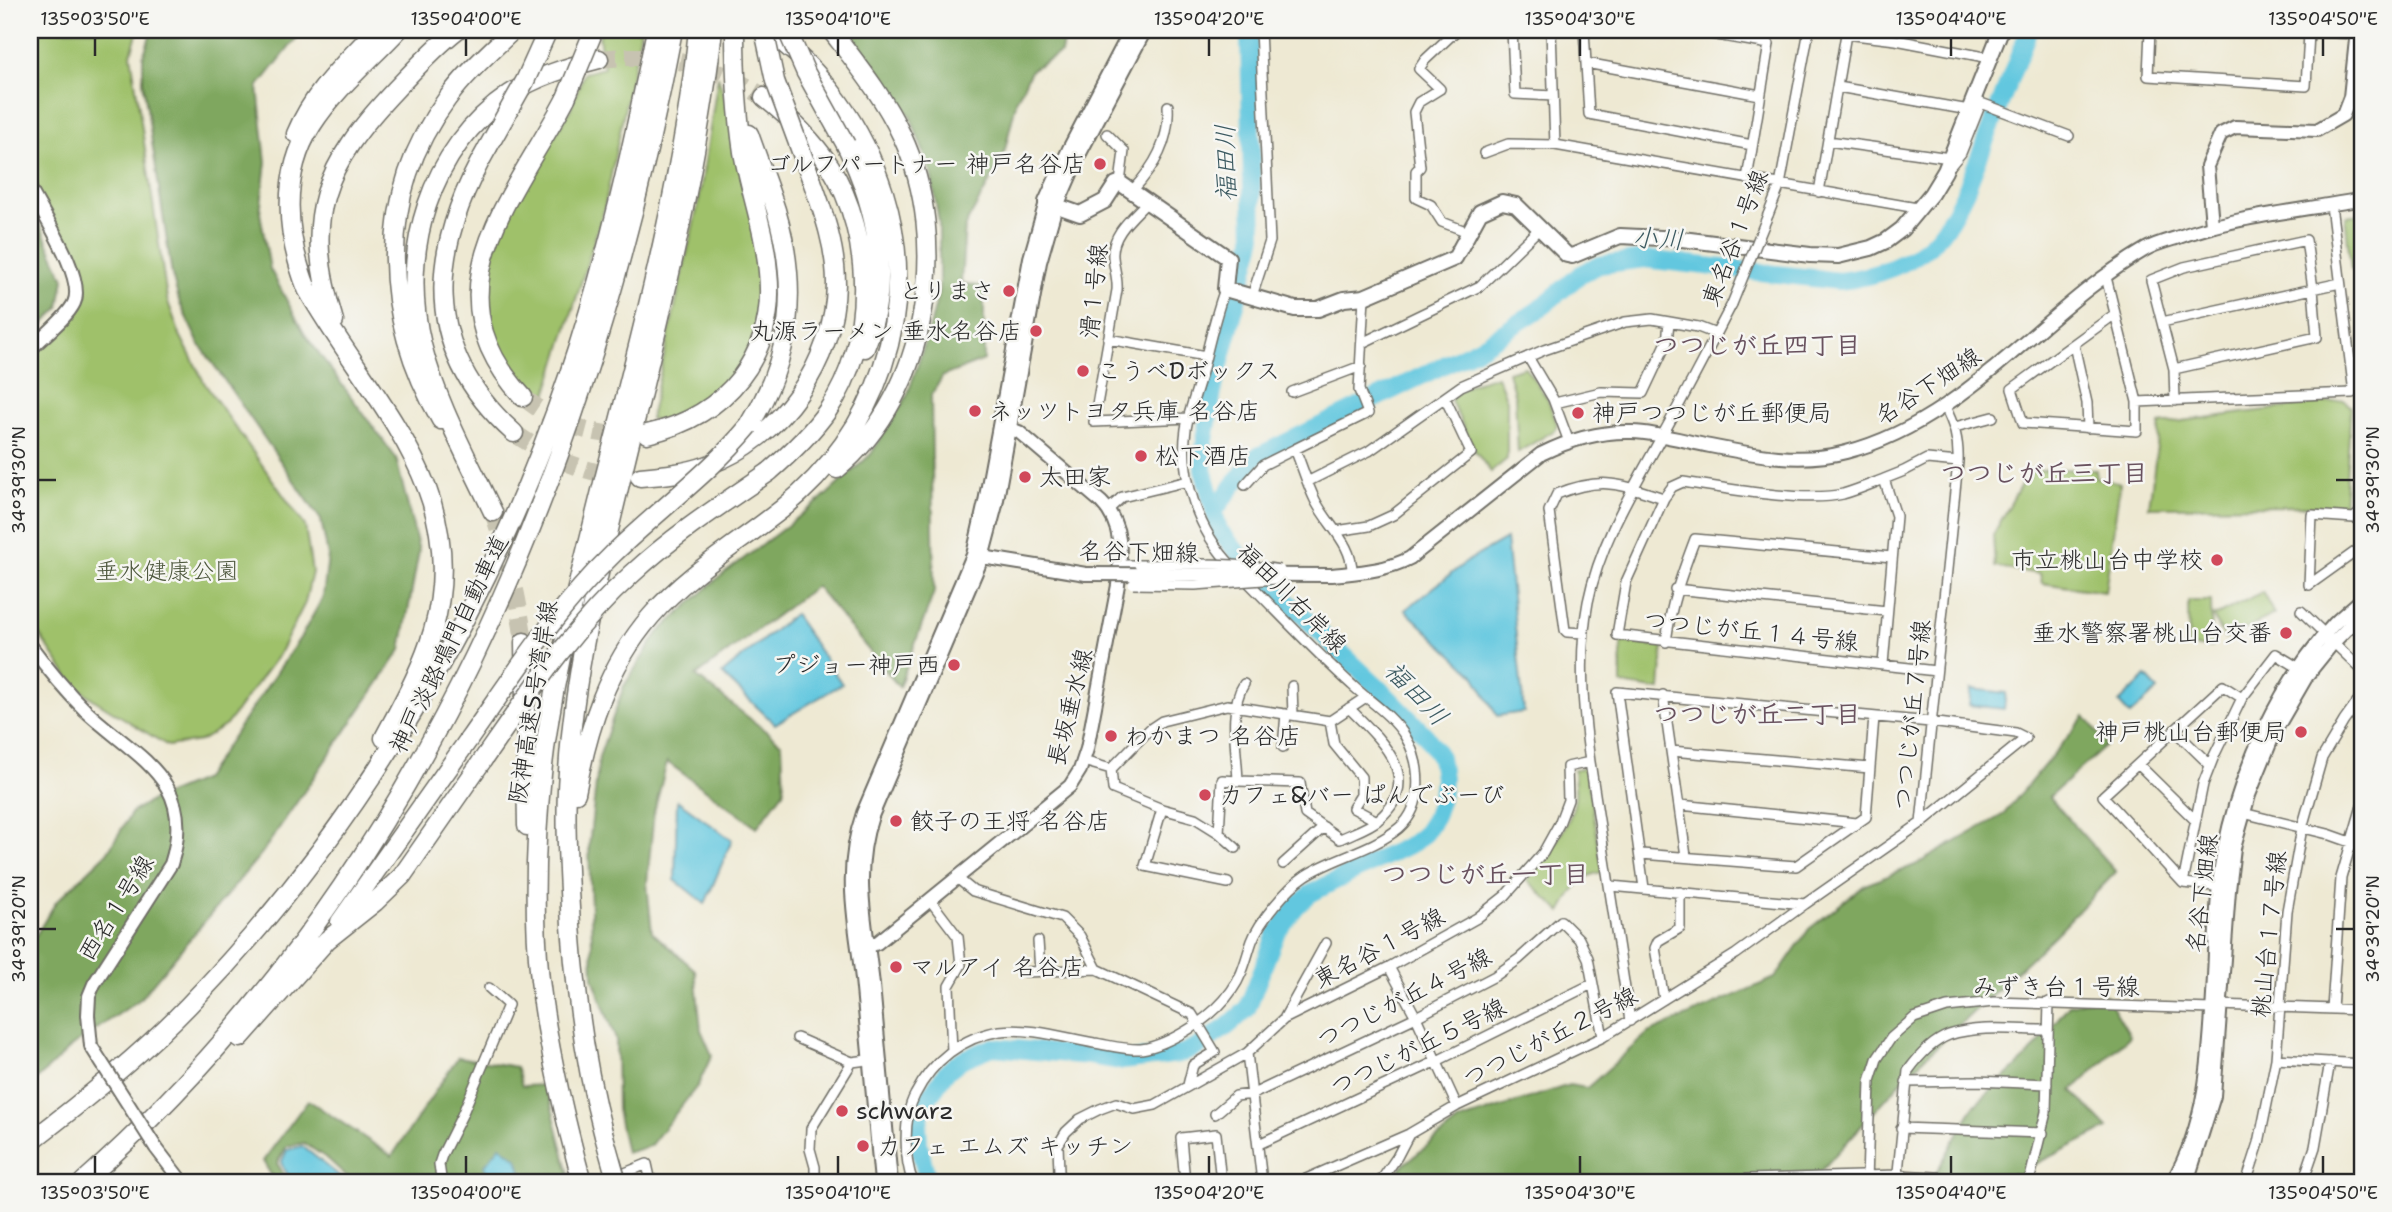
<svg xmlns="http://www.w3.org/2000/svg" width="2392" height="1212" viewBox="0 0 2392 1212" font-family="'Shantell Sans','Klee One',sans-serif">
  <rect width="100%" height="100%" fill="#f6f6f2"/>
  <filter id="ink" filterUnits="userSpaceOnUse"><feTurbulence type="fractalNoise" baseFrequency=".0143" numOctaves="2"/><feDisplacementMap in="SourceGraphic" scale="14" xChannelSelector="R" yChannelSelector="G"/><feConvolveMatrix kernelMatrix="1 2 1 2 8 2 1 2 1" color-interpolation-filters="sRGB"/></filter>
  <filter id="wash" filterUnits="userSpaceOnUse"><feTurbulence type="fractalNoise" baseFrequency=".00686" numOctaves="4" result="noise"/><feDisplacementMap in="SourceGraphic" scale="28" xChannelSelector="R" yChannelSelector="G"/><feGaussianBlur stdDeviation="1.57" result="paint"/><feColorMatrix in="noise" values="0 0 0 0 0 0 0 0 0 0 0 0 0 0 0 0 0 1.4 0 .05"/><feComposite in="paint" operator="in"/></filter>
  <g filter="url(#wash)">
    <rect width="100%" height="100%" fill="#eee9d3"/>
    <path fill="#9fc16a" stroke="#65764a" stroke-width="2" d="M30,30H138L131,54L167,299L180,335L205,384L305,526L312,572L305,603L279,654L226,725L200,741L168,746L96,701L73,684L30,621V359C43,344 71,326 79,308C93,279 48,212 33,184L30,171Z
      M602,30H641L604,209L545,399L522,384L501,352L489,315L487,281L493,249L509,211L570,110L584,73L604,68L599,37Z
      M718,76L730,115L757,238L763,285L757,330L745,359L729,384L672,422L650,419L699,200Z
      M2362,214V268L2351,269L2345,216Z
      M1525,367L1547,398L1557,424L1555,430L1518,452L1515,397L1508,372Z
      M1497,376L1507,400V459L1491,472L1475,451L1451,401C1456,385 1483,381 1497,376Z
      M2344,400L2351,407L2344,508L2305,506L2149,507L2160,424Z
      M2049,469L2096,470L2095,477L2120,483L2105,592L2042,583L2040,574L1995,567L1993,535L2028,472Z
      M2262,592L2274,614L2225,639L2213,617Z
      M2188,601H2211L2212,647H2189Z
      M1621,642L1663,647L1660,690L1621,684Z
      M1586,768L1603,872C1578,875 1573,892 1561,912L1527,880C1544,859 1572,826 1575,798C1576,789 1574,779 1574,770Z"/>
    <path fill="#7fa75e" stroke="#556944" stroke-width="2" d="M152,30H303L258,87L266,162L260,213L270,269L304,333L396,458L419,551L401,650L262,853L139,1000L72,1046L30,1086V945L56,902L107,853L132,812L151,801L204,779L302,635L323,597L328,556L321,520L198,342L180,304L172,275L143,82V57Z
      M849,30H1065L1061,53L1032,69L1017,99L1003,158L965,226L961,283L984,287V360L943,376L931,395L934,592L899,687L816,586L696,676L782,744L784,791L757,827L667,762L654,812L647,883L652,932L695,970L701,1030L712,1055L698,1085L650,1146L626,1153L617,1110L616,1040L593,978L589,846L599,757L624,686L658,633L717,579L822,499L871,454L907,396L929,331L939,290V223L931,172L910,116Z
      M30,203L64,279L59,308L30,338Z
      M2085,716L2107,745L2049,797L2116,872L2055,935L1911,1071L1819,1173L1803,1182H1391L1403,1165L1459,1121L1569,1085L1587,1088L1648,1033L1775,978L1809,929L1865,885L1915,865L2004,814Z
      M2106,995L2130,1036L2072,1091L2108,1128L2029,1167L2034,1182H1931L1973,1107L2028,1056L2069,1005Z
      M458,1057L516,1067L522,1086L546,1085L571,1182H353L329,1160L304,1143L287,1146L277,1163L288,1182H275L263,1161L308,1100L392,1156Z"/>
    <path fill="#62c7df" stroke="#467985" stroke-width="2" d="M1506,539L1524,712L1497,716L1474,675L1405,610L1466,562Z
      M794,614L842,684L775,724L722,674Z
      M2146,677L2158,690L2130,715L2119,703Z
      M1971,689L2006,693L2004,709L1969,705Z
      M677,800L732,840L705,904L675,880Z
      M302,1146L347,1182H292L281,1163L287,1150Z
      M500,1146L517,1158L524,1182H489V1174L484,1166Z"/>
    <g fill="none" stroke-linecap="round" stroke-linejoin="round">
      <path stroke="#62c7df" stroke-width="18" d="M1215,510L1254,458L1481,347L1538,310L1581,274L1599,265L1644,259L1839,281C1874,277 1914,264 1938,237C1950,223 1958,206 1966,190L2029,30
        M928,1182L919,1145L918,1126L923,1106L946,1072L961,1060L993,1047L1090,1056L1122,1061L1179,1054L1196,1048L1228,1026L1247,1009L1276,934L1296,907L1310,894L1329,884L1413,843L1425,833L1434,819L1441,798L1443,778L1440,757L1426,736L1391,700L1242,558L1219,530L1203,469L1204,447L1213,391L1253,240L1249,30"/>
    </g>
  </g>
  <g filter="url(#ink)">
    <g fill="none" stroke-linecap="round" stroke-linejoin="round">
      <path stroke="#c7c3b1" stroke-width="18" stroke-dasharray="18 9" stroke-linecap="butt" d="M599,59C663,52 710,62 764,97
        M523,397C554,422 590,436 630,435
        M514,433C546,455 580,472 619,476
        M493,512C508,555 518,597 524,642"/>
      <defs>
        <path id="street" d="M1457,30L1425,60L1419,69L1440,89L1419,102L1414,112L1420,167L1416,171V198L1431,205L1442,222L1468,232
          M1512,30L1515,94L1553,96
          M1551,30L1555,145L1917,208
          M1584,30L1589,114L1752,145
          M1688,30L1769,44L1747,179
          M2150,30L2148,76L2306,86L2309,33
          M2252,30L2362,34
          M1586,63L1760,95
          M1838,87L1969,110
          M1107,134L1124,151L1120,183
          M1828,141L1950,158
          M1484,153L1508,144L1555,145
          M1951,165L1961,153L1981,103L2069,136
          M1132,191C1155,166 1170,141 1168,106
          M1819,192L1846,34L1896,40L1990,58
          M1147,202C1133,217 1111,234 1113,257C1114,269 1118,278 1117,290L1094,422L1190,418
          M1768,215L1780,185L1809,30
          M2106,277L2137,402L2352,393L2353,385L2331,205
          M1225,289C1215,316 1209,344 1202,372C1197,391 1189,410 1186,429C1179,477 1199,533 1233,567
          M1252,296L1270,241L1260,30
          M2115,314L2012,389L2023,423L2137,431V402
          M2162,322L2340,283
          M1108,339L1206,356
          M1362,343L1480,286L1540,228
          M2074,345L2087,403L2088,428
          M1528,357L1553,399L1569,442
          M2174,369L2317,337L2313,289L2306,240L2184,267L2151,280L2174,369L2175,401
          M1292,392L1361,366
          M1555,403L1601,392L1643,393L1667,342L1669,322
          M1955,427L1993,417
          M1884,479L1904,471L1927,459L1958,462
          M1309,481L1369,451L1461,386L1544,350L1625,322L1652,319L1698,327L1716,334
          M1245,485L1263,465L1295,449
          M1664,498L1672,487L1683,482C1724,488 1804,503 1843,494C1857,490 1871,484 1884,479L1896,516L1883,664
          M1108,510L1122,497L1188,481
          M2362,511L2354,518L2312,515L2309,585L2362,547
          M1336,531L1369,526L1393,515L1471,453L1445,398
          M1120,565H1139
          M1352,573C1353,544 1327,525 1315,500C1307,484 1302,466 1295,449L1368,413L1359,390L1364,297
          M1675,589L1887,611
          M2301,611L2362,670
          M1584,633L1567,632L1565,630L1549,511L1557,494C1603,476 1619,484 1664,498L1626,582L1617,635L1936,671
          M1666,642C1671,603 1681,576 1695,539L1892,557
          M1292,686L1293,715
          M1663,695L1686,856
          M1366,697L1330,721L1334,744L1361,777V795L1353,808L1377,821
          M2174,730L2210,765
          M1283,747L1286,714
          M1671,751L1870,768
          M1083,761L1111,769L1113,789L1162,809L1195,818L1219,833L1236,848
          M1590,762L1630,1021
          M2138,764L2195,820
          M1111,769L1150,729L1162,721L1227,705L1330,721
          M1238,781L1300,783L1305,814L1340,839C1352,833 1369,828 1379,819C1426,779 1379,738 1349,708
          M1680,805L1857,823
          M1162,809L1145,866L1228,883
          M2239,812L2328,834L2362,846
          M1219,833L1222,780L1238,781C1237,752 1228,708 1244,684
          M1641,854L1796,866L1866,817L1874,717
          M1283,864L1324,827
          M957,878L973,891L1062,918L1080,936L1097,969L1192,1014L1215,1052L1193,1065L1188,1085
          M2183,883L2103,796L2223,686L2242,698
          M1611,886L1805,904L1921,823L1958,462C1959,440 1954,424 1944,405
          M2224,887L2183,883L2203,784L2214,756L2242,698L2276,654L2304,671
          M1644,888L1617,692L1930,722L2016,733L2026,738L1921,823
          M930,900L958,937L961,965L949,986L952,1051
          M1038,941L1040,971
          M1389,967L1416,1017L1457,1106
          M1026,972L1097,969
          M1664,999L1655,948L1658,941L1680,928V892
          M2218,1005L2362,1010
          M2332,1009L2341,878L2362,806
          M1285,1017L1326,943
          M797,1038L852,1062
          M1247,1053L1262,1182
          M2276,1059L2362,1064
          M1906,1082L1976,1081L2047,1084
          M1215,1114L1236,1096L1253,1094L1416,1017L1495,976L1519,959L1561,921L1579,939L1588,958L1603,1037
          M1901,1128L2043,1133
          M1259,1144L1437,1061L1592,984
          M444,1182L441,1178L439,1164L442,1155L462,1115L508,1005L489,988
          M603,1182L647,1164L651,1182
          M815,1182V1167L810,1149L811,1129L852,1062L875,1059
          M913,1182C904,1160 903,1117 915,1095C932,1061 962,1037 1000,1031C1030,1027 1065,1038 1094,1043C1108,1045 1127,1050 1141,1049C1158,1047 1180,1035 1194,1026C1209,1016 1222,1005 1232,990C1243,975 1246,958 1252,941C1259,922 1287,888 1305,876C1334,857 1371,851 1399,828C1425,806 1421,762 1405,736C1392,715 1369,701 1352,685C1314,651 1279,613 1243,577
          M1055,1182L1059,1172L1058,1145L1066,1132L1080,1119L1100,1109L1116,1103L1134,1109L1155,1105L1247,1053L1284,1019L1389,967L1477,918L1505,896L1543,853L1559,824L1568,800L1567,767L1590,762C1583,709 1578,655 1588,602C1600,542 1633,489 1662,436C1686,393 1709,348 1732,304
          M1185,1182L1181,1138L1216,1134L1221,1182
          M1299,1182L1409,1134L1457,1106L1603,1037L1736,954L1805,904
          M1380,1182L1397,1157L1409,1134
          M1743,1182L1747,1179L1898,1175L2029,1182
          M1867,1182L1870,1081L1877,1059L1891,1038L1914,1018L1947,1007L1994,1002L2212,1009
          M1897,1182L1908,1071C1918,1057 1931,1042 1949,1035C1979,1025 2017,1030 2048,1030
          M2029,1182L2046,1112L2049,1002
          M2258,1182L2248,1177L2259,1143L2276,1059L2287,911L2302,828L2322,758L2344,721L2362,696
          M2303,1182L2315,1147L2330,1062"/>
        <path id="secondary" d="M30,189C42,213 86,278 74,303C67,318 42,337 30,350
          M2212,225L2207,166L2221,134L2235,127L2317,130L2343,115L2350,97L2357,30
          M976,556L1086,574
          M1332,575C1360,572 1385,571 1410,558L1541,454C1569,440 1600,431 1632,432C1659,433 1684,441 1710,446C1755,455 1801,464 1846,452C1967,421 2042,309 2146,249C2155,244 2166,241 2176,238C2236,216 2300,211 2362,199
          M30,645C47,668 65,690 85,710C136,758 198,780 171,864L94,984L89,996L88,1015L91,1046
          M863,949L877,943L1070,786L1080,770L1087,749L1118,585C1121,555 1124,525 1101,502L1019,432L1003,426
          M156,1148L182,1182
          M881,1182C875,1118 869,1053 863,989C857,925 841,877 863,813L973,555L985,502L1030,258L1046,202
          M891,1182C885,1117 879,1051 873,985C867,926 852,875 872,816L982,558L996,505L1040,262L1056,206
          M2172,1182C2209,1120 2210,1047 2214,977C2216,935 2216,891 2224,850C2240,770 2279,683 2334,624C2343,615 2353,607 2362,599
          M2187,1182L2214,1096L2229,890L2234,848L2249,795L2275,731L2308,674L2333,643L2362,613"/>
        <path id="primary" d="M1132,30L1070,149L1046,202L1080,214L1105,201L1116,184L1120,183L1228,258L1225,289L1295,309H1318L1344,299L1364,297L1455,258L1480,212L1502,202L1516,205L1567,255L1572,256L1620,236L1682,239L1810,255L1838,256L1871,248L1886,241L1902,229L1931,194L1945,171L2001,30
          M1056,206L1079,153L1144,30"/>
        <path id="highway" d="M831,30C857,64 884,97 902,136C951,240 929,393 837,469
          M764,97C789,117 812,139 830,166C874,237 875,341 828,410C811,434 791,453 769,472
          M296,134C313,92 346,62 376,30
          M846,145C877,207 892,281 865,348
          M488,147C429,249 420,349 514,433
          M334,321C302,216 323,166 396,89C415,69 435,47 457,30
          M523,397C424,290 514,198 566,98
          M441,420C383,319 374,197 447,99C466,73 490,52 513,30
          M749,426C792,357 799,288 776,210C768,185 758,160 749,134
          M647,434C727,416 777,355 768,272C765,231 750,192 743,152C737,112 735,71 735,30
          M640,477C664,475 686,473 708,465C781,439 835,361 836,284C836,248 824,214 812,181
          M493,512C468,459 436,401 422,345C399,252 429,149 510,94C537,76 568,67 599,59
          M524,642L527,826
          M384,738C402,704 422,669 433,631C473,489 371,402 307,289C286,236 280,175 312,125C335,89 370,60 398,30
          M576,793C588,728 607,667 651,616C688,573 738,544 782,509C877,432 921,312 884,193C863,127 823,68 765,30
          M340,922L469,739
          M240,1038L327,940L375,902L402,876L482,761
          M604,1136C582,1055 573,974 569,891C567,851 565,812 568,772C574,669 600,567 624,467C659,322 696,178 713,30
          M30,1142C85,1100 141,1055 189,1005C362,826 489,609 569,374C607,262 633,145 656,30
          M83,1182C421,883 591,465 673,30
          M582,1182C564,1116 548,1049 540,980C533,913 535,842 542,774C552,678 578,585 601,491C640,339 682,187 698,30"/>
      </defs>
      <use href="#street" stroke="#6f6e66" stroke-width="12"/>
      <use href="#secondary" stroke="#6f6e66" stroke-width="16"/>
      <use href="#primary" stroke="#6f6e66" stroke-width="18"/>
      <use href="#highway" stroke="#6f6e66" stroke-width="21"/>
      <use href="#street" stroke="#fff" stroke-width="9"/>
      <use href="#secondary" stroke="#fff" stroke-width="12"/>
      <use href="#primary" stroke="#fff" stroke-width="14"/>
      <use href="#highway" stroke="#fff" stroke-width="18"/>
      <defs>
        <path id="street-bridge" d="M1732,304L1768,215
          M1139,565C1186,564 1233,562 1280,570
          M1133,584L1195,585L1277,579"/>
        <path id="secondary-bridge" d="M1086,574L1332,575
          M91,1046L156,1148"/>
        <path id="highway-bridge" d="M764,30L775,81L812,181
          M787,30L806,73L846,145
          M566,98L594,30
          M488,147L525,81L548,30
          M469,739C514,675 557,608 613,554C658,510 709,474 749,426
          M482,761C528,695 572,628 632,574C674,535 722,504 769,472
          M604,1136L617,1182"/>
      </defs>
      <use href="#street-bridge" stroke="#6f6e66" stroke-width="12" stroke-linecap="butt"/>
      <use href="#secondary-bridge" stroke="#6f6e66" stroke-width="16" stroke-linecap="butt"/>
      <use href="#highway-bridge" stroke="#6f6e66" stroke-width="21" stroke-linecap="butt"/>
      <use href="#street-bridge" stroke="#fff" stroke-width="9"/>
      <use href="#secondary-bridge" stroke="#fff" stroke-width="12"/>
      <use href="#highway-bridge" stroke="#fff" stroke-width="18"/>
    </g>
  </g>
  <path fill="none" stroke="#2b2b2b" stroke-width="2.5" d="M95,38V56M466,38V56M838,38V56M1209,38V56M1580,38V56M1951,38V56M2323,38V56M38,480H56M2336,480H2354M38,929H56M2336,929H2354M95,1156V1174M466,1156V1174M838,1156V1174M1209,1156V1174M1580,1156V1174M1951,1156V1174M2323,1156V1174"/>
  <g fill="#d1495b" stroke="#f6f6f2" stroke-width="2.5">
    <circle cx="1100" cy="164" r="7"/>
    <circle cx="1009" cy="291" r="7"/>
    <circle cx="1036" cy="331" r="7"/>
    <circle cx="1083" cy="371" r="7"/>
    <circle cx="975" cy="411" r="7"/>
    <circle cx="1578" cy="413" r="7"/>
    <circle cx="1141" cy="456" r="7"/>
    <circle cx="1025" cy="477" r="7"/>
    <circle cx="2217" cy="560" r="7"/>
    <circle cx="2286" cy="633" r="7"/>
    <circle cx="954" cy="665" r="7"/>
    <circle cx="2301" cy="732" r="7"/>
    <circle cx="1111" cy="736" r="7"/>
    <circle cx="1205" cy="795" r="7"/>
    <circle cx="896" cy="821" r="7"/>
    <circle cx="896" cy="967" r="7"/>
    <circle cx="842" cy="1111" r="7"/>
    <circle cx="863" cy="1146" r="7"/>
  </g>
  <g text-anchor="middle" dominant-baseline="central" stroke-width="5" stroke-linejoin="round" paint-order="stroke">
    <g font-size="24" fill="#2b2b2b" stroke="#f6f6f2" text-anchor="start">
      <text x="1086" y="164" text-anchor="end">ゴルフパートナー 神戸名谷店</text>
      <text x="995" y="291" text-anchor="end">とりまさ</text>
      <text x="1022" y="331" text-anchor="end">丸源ラーメン 垂水名谷店</text>
      <text x="1097" y="371">こうべDボックス</text>
      <text x="989" y="411">ネッツトヨタ兵庫 名谷店</text>
      <text x="1592" y="413">神戸つつじが丘郵便局</text>
      <text x="1155" y="456">松下酒店</text>
      <text x="1039" y="477">太田家</text>
      <text x="2203" y="560" text-anchor="end">市立桃山台中学校</text>
      <text x="2272" y="633" text-anchor="end">垂水警察署桃山台交番</text>
      <text x="940" y="665" text-anchor="end">プジョー神戸西</text>
      <text x="2287" y="732" text-anchor="end">神戸桃山台郵便局</text>
      <text x="1125" y="736">わかまつ 名谷店</text>
      <text x="1219" y="795">カフェ&amp;バー ぱんでぶーび</text>
      <text x="910" y="821">餃子の王将 名谷店</text>
      <text x="910" y="967">マルアイ 名谷店</text>
      <text x="856" y="1111">schwarz</text>
      <text x="877" y="1146">カフェ エムズ キッチン</text>
    </g>
    <g font-size="24" fill="#2b2b2b" stroke="#f6f6f2">
      <text transform="translate(1735 238) rotate(-69)">東名谷１号線</text>
      <text transform="translate(1094 291) rotate(-84)">滑１号線</text>
      <text transform="translate(1928 386) rotate(-33)">名谷下畑線</text>
      <text transform="translate(1139 552) rotate(1)">名谷下畑線</text>
      <text transform="translate(1292 598) rotate(45)">福田川右岸線</text>
      <text transform="translate(1751 631) rotate(6)">つつじが丘１４号線</text>
      <text transform="translate(449 644) rotate(-64)">神戸淡路鳴門自動車道</text>
      <text transform="translate(533 702) rotate(-81)">阪神高速5号湾岸線</text>
      <text transform="translate(1070 707) rotate(-76)">長坂垂水線</text>
      <text transform="translate(1912 715) rotate(-84)">つつじが丘７号線</text>
      <text transform="translate(2202 893) rotate(-83)">名谷下畑線</text>
      <text transform="translate(116 908) rotate(-58)">西名１号線</text>
      <text transform="translate(2269 934) rotate(-84)">桃山台１７号線</text>
      <text transform="translate(1379 948) rotate(-28)">東名谷１号線</text>
      <text x="2056" y="987">みずき台１号線</text>
      <text transform="translate(1404 998) rotate(-27)">つつじが丘４号線</text>
      <text transform="translate(1550 1037) rotate(-27)">つつじが丘２号線</text>
      <text transform="translate(1418 1047) rotate(-26)">つつじが丘５号線</text>
    </g>
    <g font-size="24" fill="#4e583e" stroke="#f6f6f2">
      <text x="167" y="571">垂水健康公園</text>
    </g>
    <g font-size="26" font-style="italic" fill="#3c5a61" stroke="#f6f6f2">
      <text transform="translate(1225 163) rotate(-91)">福田川</text>
      <text transform="translate(1658 238) rotate(2)">小川</text>
      <text transform="translate(1417 693) rotate(46)">福田川</text>
    </g>
    <g font-size="26" font-weight="bold" fill="#69525f" stroke="#f6f6f2">
      <text x="1757" y="344">つつじが丘四丁目</text>
      <text x="2044" y="472">つつじが丘三丁目</text>
      <text x="1757" y="713">つつじが丘二丁目</text>
      <text x="1485" y="873">つつじが丘一丁目</text>
    </g>
  </g>
  <rect width="2392" height="1212" fill="none" stroke="#f6f6f2" stroke-width="77"/>
  <rect x="38" y="38" width="2316" height="1136" fill="none" stroke="#2b2b2b" stroke-width="2.5"/>
  <g font-size="18" text-anchor="middle" fill="#2b2b2b">
    <text x="95" y="25">135°03'50"E</text>
    <text x="466" y="25">135°04'00"E</text>
    <text x="838" y="25">135°04'10"E</text>
    <text x="1209" y="25">135°04'20"E</text>
    <text x="1580" y="25">135°04'30"E</text>
    <text x="1951" y="25">135°04'40"E</text>
    <text x="2323" y="25">135°04'50"E</text>
    <text transform="translate(19 480) rotate(-90)" y="6">34°39'30"N</text>
    <text transform="translate(2373 480) rotate(-90)" y="6">34°39'30"N</text>
    <text transform="translate(19 929) rotate(-90)" y="6">34°39'20"N</text>
    <text transform="translate(2373 929) rotate(-90)" y="6">34°39'20"N</text>
    <text x="95" y="1199">135°03'50"E</text>
    <text x="466" y="1199">135°04'00"E</text>
    <text x="838" y="1199">135°04'10"E</text>
    <text x="1209" y="1199">135°04'20"E</text>
    <text x="1580" y="1199">135°04'30"E</text>
    <text x="1951" y="1199">135°04'40"E</text>
    <text x="2323" y="1199">135°04'50"E</text>
  </g>
</svg>
